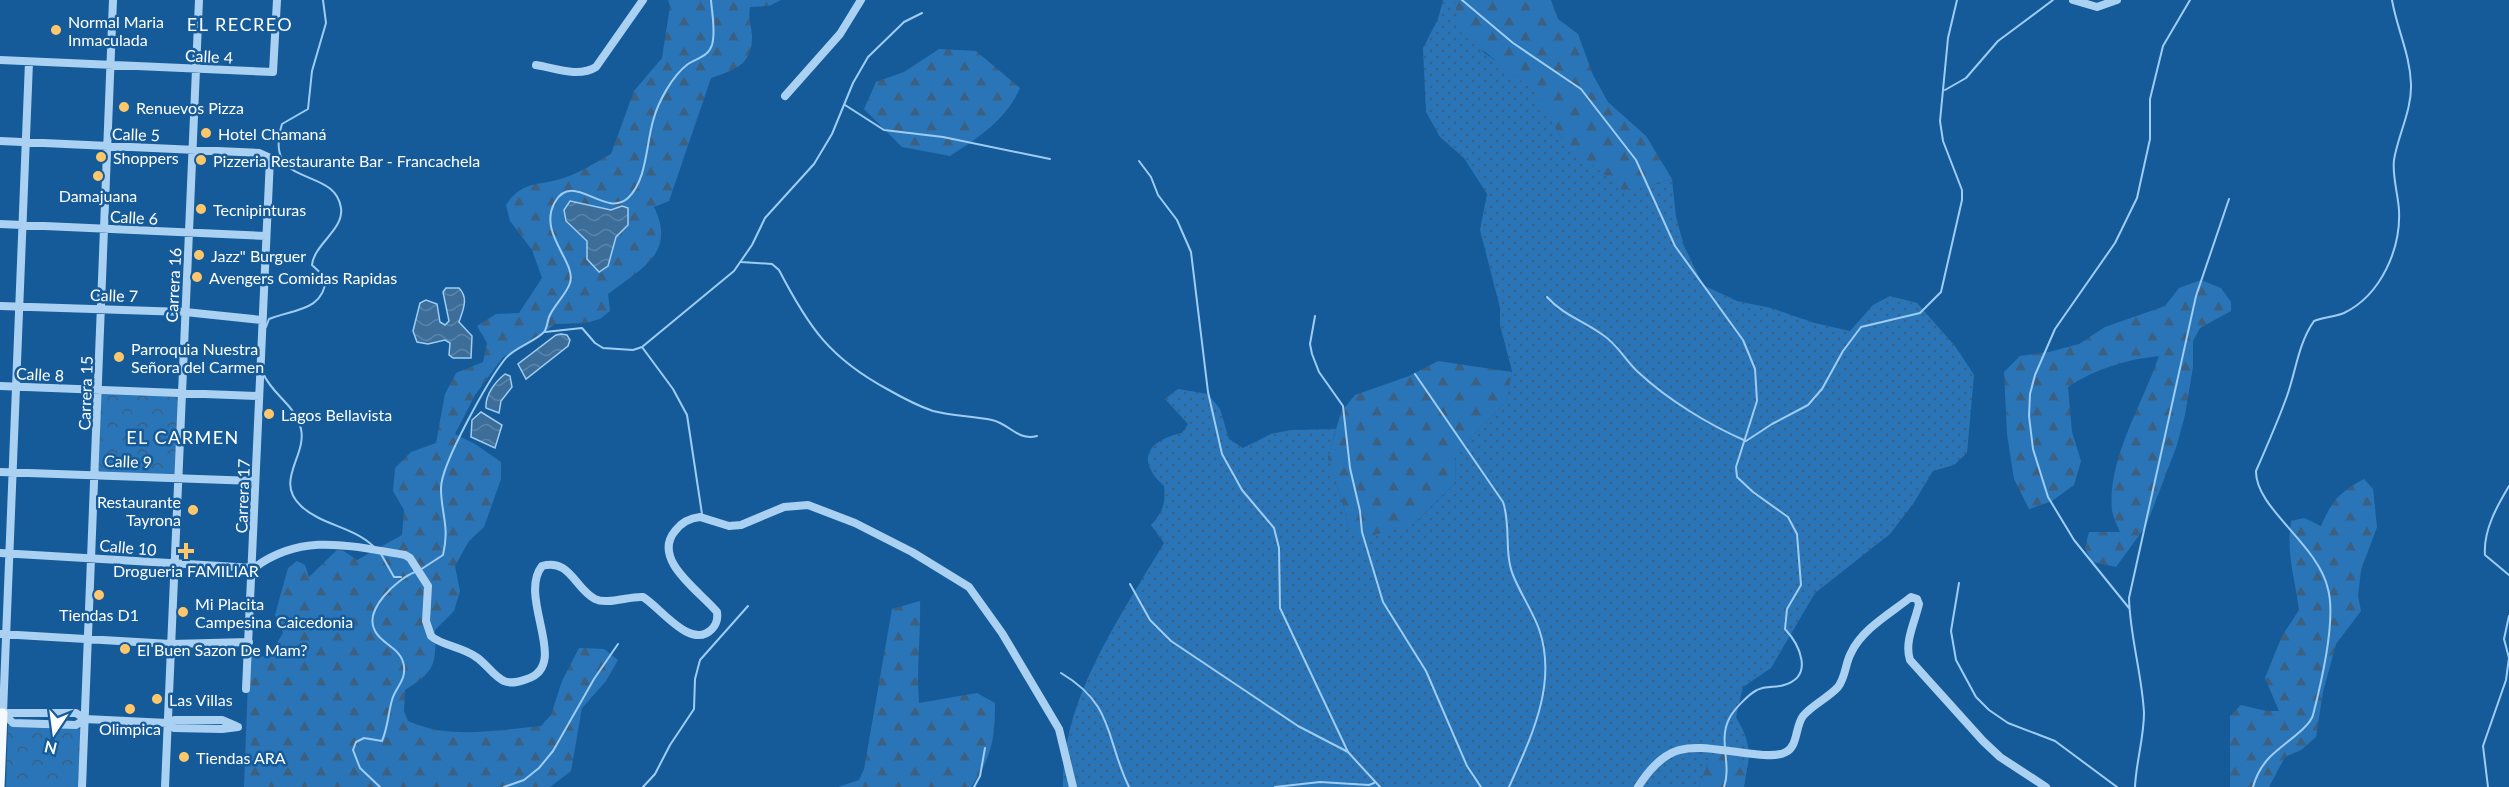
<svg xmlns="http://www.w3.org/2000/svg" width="2509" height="787" viewBox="0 0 2509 787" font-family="Lato,sans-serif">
  <defs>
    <pattern id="grass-dots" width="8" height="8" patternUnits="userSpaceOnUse" patternTransform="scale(1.5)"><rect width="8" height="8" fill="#2a75b7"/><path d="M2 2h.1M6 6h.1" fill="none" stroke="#3b6082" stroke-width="1.8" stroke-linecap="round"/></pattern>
    <pattern id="forest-firs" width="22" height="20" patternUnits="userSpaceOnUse" patternTransform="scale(1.5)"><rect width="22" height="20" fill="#2a75b7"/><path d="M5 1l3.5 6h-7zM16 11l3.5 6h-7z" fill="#3b6082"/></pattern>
    <pattern id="park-crowns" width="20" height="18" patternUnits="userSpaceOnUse" patternTransform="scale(1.5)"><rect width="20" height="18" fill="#2a75b7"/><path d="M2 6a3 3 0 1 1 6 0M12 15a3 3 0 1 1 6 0" fill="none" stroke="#3b6082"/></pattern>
    <pattern id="water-waves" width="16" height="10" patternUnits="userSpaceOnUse" patternTransform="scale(1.5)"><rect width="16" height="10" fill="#3d6e9a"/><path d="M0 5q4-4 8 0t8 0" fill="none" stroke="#5a84a9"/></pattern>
  </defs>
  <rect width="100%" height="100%" fill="#165b99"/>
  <path fill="url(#grass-dots)" d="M1443,0H1454L1484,53L1512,71L1534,90L1562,139L1649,186L1672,179L1676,217L1684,246L1703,285L1737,301L1771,308L1815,323L1850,331L1873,305L1890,296L1917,303L1955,346L1974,375L1967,453L1954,465L1933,471L1913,504L1890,534L1815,593L1771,668L1743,687L1736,717C1746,735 1752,748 1747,769L1736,756L1708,763L1699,787H1063C1061,699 1121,616 1164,543L1151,525C1163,512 1166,503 1164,486C1135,460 1148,440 1182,433L1188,424L1165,399L1178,389L1208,394L1220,409L1229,439L1243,448L1271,434L1291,430L1336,429L1328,458L1344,507L1349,533L1416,522L1456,482L1455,454L1506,402L1512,371L1500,325V308L1480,230L1487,194L1464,158L1440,137L1426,112L1423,48L1438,19Z"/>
  <path fill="url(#forest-firs)" d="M668,0H781L769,6L750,7C748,17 751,25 752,35C753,65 734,70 711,78L669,201L654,207C677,254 640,269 608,294L610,311L600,319L586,323L555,324L529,343L503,357L475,395L455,434L475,444L501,462V479L484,527L469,541L455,566L460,591L454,611L435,630C436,664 436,671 405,690L404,711L408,721C450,740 497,730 541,726L551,715L562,681L579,648L604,649L618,660L606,681L582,708L571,771L550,787H244L249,655L269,657L283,633L275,615L288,568L297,561L305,565L309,577L339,548L357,560L402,535L404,510L393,491L395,468L411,452L436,443L445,394L456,373L483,362L487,343L477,326L496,314L519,313L542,278L532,250L510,221L506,205C522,180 540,186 564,178C580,173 596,162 611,154L634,91L662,58L670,6Z
    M1454,0H1551L1558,19L1578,34L1593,75L1608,102L1646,136L1672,179L1649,186L1622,190L1562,139L1533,90L1461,33Z
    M939,49L976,51L1020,88C1006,120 978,138 950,156L902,147L864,109L876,82L904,72Z
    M2201,280L2221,288L2231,302V311L2200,328L2193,341V367L2185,415L2176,448L2146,526L2116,567L2092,562L2085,548L2089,532H2120C2117,525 2113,517 2112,510C2107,460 2143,403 2159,356C2127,359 2095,369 2068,387L2072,432L2081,461L2074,485L2052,501L2029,509L2014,479L2007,434L2004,372L2020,356L2049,352L2079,344L2105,327L2165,306L2179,288Z
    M1438,361L1512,372L1506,402L1455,454L1456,482L1416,522L1361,539L1349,533L1344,507L1328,458L1341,412L1355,395L1409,376Z
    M2364,479L2373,489L2377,527L2361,570L2358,596L2361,611L2336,644L2323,692L2316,737L2301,750L2285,757L2269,787H2230V716L2241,705L2266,711H2279L2265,678L2282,636L2299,610C2295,578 2286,554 2291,521L2304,518L2321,526C2332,500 2340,492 2364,479Z
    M920,601C921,635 916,669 919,703L977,693L995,703C995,740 992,756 971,787H838L859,780L864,769L892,609Z
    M1725,750L1736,756L1747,769L1744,787H1699L1708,763Z"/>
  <path fill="url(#park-crowns)" d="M98,391L182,394L179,477L95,474Z
    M8,725L81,729L78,787H6Z"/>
  <path fill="url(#water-waves)" stroke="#9dcdf4" stroke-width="1.5" d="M570,201L611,210L622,206L628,208V225L616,237L608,266L599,272L587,259V241L566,221L564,210Z
    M446,288H459C469,298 463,310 459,322L472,336L471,358H453L449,355L450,343L445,340L428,344L417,342L413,331L420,303L426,300L437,304L440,322L445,325L449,321L443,292Z
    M561,334L567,335L570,340L568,346L526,379L518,364L556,335Z
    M505,374L510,376L512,387L501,401L499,413L486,408C485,395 495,382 505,374Z
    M481,412L502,425L495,448L471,437L472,420Z"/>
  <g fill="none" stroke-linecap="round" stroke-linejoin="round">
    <path stroke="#9dcdf4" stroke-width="2" d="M1462,0L1513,43L1581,89L1636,160L1675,246L1743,340L1755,369L1757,401L1736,467L1737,477L1753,492L1788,517L1797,534L1801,585L1787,609L1785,629C1799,644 1815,676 1784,685C1775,688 1766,685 1757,690C1749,694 1733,710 1729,719C1718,740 1732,765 1724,787
      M1945,90L1966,78L1998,41L2053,0
      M845,105L884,130L943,137L1050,159
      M1139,161L1151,177L1158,195L1177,220L1191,252L1208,392L1222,454L1242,490L1274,528L1279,548L1280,608L1348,752L1380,787
      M741,262L772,264L779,270C809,328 830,358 887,389C901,397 918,406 933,411C952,416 973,416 992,420C1010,424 1017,441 1037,436
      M1547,297C1563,315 1584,321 1603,335C1617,344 1626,361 1638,372C1668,400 1709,425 1746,441
      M1315,316L1310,344L1312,354L1319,372L1343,406L1350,468L1360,511L1362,532L1383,602L1426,671L1467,766L1481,787
      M266,327L269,319C294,309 324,311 326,278L312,265C314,244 344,230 341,208C335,165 262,190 282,124L308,109L312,71L326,23L323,0
      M545,332L582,328L595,343L603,348L633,350L642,347L734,271L752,245L765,218L814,164L832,134L853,83L868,57L904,22L922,13
      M642,347L673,389L687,415L702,514
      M263,373C272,395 296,405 301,429C307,456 274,481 301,506C321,525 354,527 373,546
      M1415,374L1503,502C1511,525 1504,553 1513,575C1520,593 1532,610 1539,629C1558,684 1531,737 1509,787
      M1746,441L1772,424L1808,405L1822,389L1843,351L1861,327L1920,313L1941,292L1962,200V190L1943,141L1940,121L1948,38L1957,0
      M2509,486C2497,506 2483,531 2485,555L2509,575
      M381,554L394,577H401
      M420,570L443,555C450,526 441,514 441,488C441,464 489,379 505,359C514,348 532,343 543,333C547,330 547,323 549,317C554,305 566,295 570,283C577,262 537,233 555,202C573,170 605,219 628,198C647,180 646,145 653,121C658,102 672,76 688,64C697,58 708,57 712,45C716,31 712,14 711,0
      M1959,583L1951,631L1956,660L1976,697L1989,710L2008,723L2055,741L2117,787
      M1130,584L1150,620L1171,641L1298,726L1348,752
      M2129,608L2074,540L2048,497L2033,449L2029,416L2030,394L2035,375L2055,329L2115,243L2137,198L2150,139V99L2163,46L2190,0
      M1061,673C1115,705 1105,738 1129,787
      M380,787L360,768L353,750L356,742L364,738L382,741C388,727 388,714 392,700C395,688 406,681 404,666C401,647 382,645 375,631C363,610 397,579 415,572
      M504,787L524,780L539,768L553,751L594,679L618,644
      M643,787L655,774L670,745L694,709L695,679L700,660L748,606
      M974,787L980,776L985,748
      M1275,787L1320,782L1369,785L1374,783
      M2135,787C2136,762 2144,738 2144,713C2142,674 2130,637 2129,598L2196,296L2229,199
      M2253,787C2256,776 2260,768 2268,759C2278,747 2310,728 2313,715C2321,684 2336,619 2328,589C2318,544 2255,508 2256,471C2267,446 2278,421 2287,396C2296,371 2298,344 2314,321C2324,317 2335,317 2344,313C2381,295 2401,249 2399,210C2398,194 2392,175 2394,160C2398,135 2412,110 2411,84C2410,54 2397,29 2392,0
      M2488,787L2483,746L2506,680L2509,658L2504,639L2509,616"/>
    <path stroke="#aad1f2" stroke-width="8" d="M2073,0L2097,7L2117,0
      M0,60L273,72L277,0
      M536,65C555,68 578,78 596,67L643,0
      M785,96L840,34L861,0
      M0,141L259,153L270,158L246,689
      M0,224L266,236
      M0,306L185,312L262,320
      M0,386L259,396
      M0,472L255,481
      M0,553L254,568C302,532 350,546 405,555L410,558L428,586L426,621L431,636C440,645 463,647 476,657C486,663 493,676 504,681C512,684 519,682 527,679C571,665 517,598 542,566C570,558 575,589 595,599C607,605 629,596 643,597C660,607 691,651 712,629C717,624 718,619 717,612C701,592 651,560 675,531C681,523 690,518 700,517L729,526L741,525L784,507L808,505L855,523L912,552L969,587L1002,633L1059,729L1073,787
      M0,634L171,644L249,642
      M3,713L29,62
      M3,713H76L85,719L168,723L174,728L222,729L238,727
      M3,713L13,723L76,725L85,719
      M168,723L174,720H222L236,726
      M82,787L113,0
      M165,787L199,0
      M1638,787C1672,733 1699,749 1754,754C1763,755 1777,757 1786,752C1798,746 1795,727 1803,716C1812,705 1828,698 1838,687C1846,676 1845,664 1851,653C1862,629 1891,613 1911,597L1917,599L1919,604C1915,622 1904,642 1910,660L1983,741L2000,757L2046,787"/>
    <path stroke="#f5faff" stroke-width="9" d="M0,713H3L0,786"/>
  </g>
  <g fill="#ffc76b" stroke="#165b99" stroke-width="2">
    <circle cx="56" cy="30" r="6"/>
    <circle cx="124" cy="107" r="6"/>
    <circle cx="206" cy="133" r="6"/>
    <circle cx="101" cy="157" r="6"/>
    <circle cx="201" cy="160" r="6"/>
    <circle cx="98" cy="176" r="6"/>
    <circle cx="201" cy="209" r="6"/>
    <circle cx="199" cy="255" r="6"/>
    <circle cx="197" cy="277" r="6"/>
    <circle cx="119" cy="357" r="6"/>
    <circle cx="269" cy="414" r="6"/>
    <circle cx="193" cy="510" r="6"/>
    <path d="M183 542h6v6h6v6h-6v6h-6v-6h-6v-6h6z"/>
    <circle cx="99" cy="595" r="6"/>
    <circle cx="183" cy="612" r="6"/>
    <circle cx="125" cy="649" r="6"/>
    <circle cx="157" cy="699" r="6"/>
    <circle cx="130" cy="709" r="6"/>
    <circle cx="184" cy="757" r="6"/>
  </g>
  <g text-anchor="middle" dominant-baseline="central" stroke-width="5" stroke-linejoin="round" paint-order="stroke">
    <g font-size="16" fill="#fff" stroke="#165b99" text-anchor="start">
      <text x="68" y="21">Normal Maria<tspan x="68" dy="18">Inmaculada</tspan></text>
      <text x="136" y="107">Renuevos Pizza</text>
      <text x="218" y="133">Hotel Chamaná</text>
      <text x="113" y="157">Shoppers</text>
      <text x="213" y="160">Pizzeria Restaurante Bar - Francachela</text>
      <text x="98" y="195" text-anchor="middle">Damajuana</text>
      <text x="213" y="209">Tecnipinturas</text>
      <text x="211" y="255">Jazz" Burguer</text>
      <text x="209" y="277">Avengers Comidas Rapidas</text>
      <text x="131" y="348">Parroquia Nuestra<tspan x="131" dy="18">Señora del Carmen</tspan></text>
      <text x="281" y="414">Lagos Bellavista</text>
      <text x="181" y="501" text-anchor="end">Restaurante<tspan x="181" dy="18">Tayrona</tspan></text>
      <text x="186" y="570" text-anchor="middle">Drogueria FAMILIAR</text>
      <text x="195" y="603">Mi Placita<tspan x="195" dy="18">Campesina Caicedonia</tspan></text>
      <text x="99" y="614" text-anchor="middle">Tiendas D1</text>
      <text x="137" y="649">El Buen Sazon De Mam?</text>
      <text x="169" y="699">Las Villas</text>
      <text x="130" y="728" text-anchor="middle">Olimpica</text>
      <text x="196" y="757">Tiendas ARA</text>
    </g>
    <g font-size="16" fill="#fff" stroke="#165b99">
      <text transform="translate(209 56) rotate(3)">Calle 4</text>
      <text transform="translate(136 134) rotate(2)">Calle 5</text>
      <text transform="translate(134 217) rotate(3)">Calle 6</text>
      <text transform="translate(173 285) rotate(-87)">Carrera 16</text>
      <text transform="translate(114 295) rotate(2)">Calle 7</text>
      <text transform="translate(40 374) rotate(3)">Calle 8</text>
      <text transform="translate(85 393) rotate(-88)">Carrera 15</text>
      <text transform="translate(128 461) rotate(2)">Calle 9</text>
      <text transform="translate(242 496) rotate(-88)">Carrera 17</text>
      <text transform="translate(128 547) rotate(5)">Calle 10</text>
    </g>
    <g font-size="18" letter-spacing="1.5" fill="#fff" stroke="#165b99">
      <text x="240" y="24">EL RECREO</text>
      <text x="183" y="437">EL CARMEN</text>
    </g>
  </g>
  <g transform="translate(54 733) rotate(193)" stroke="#165b99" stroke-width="4.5" paint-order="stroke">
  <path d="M0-4.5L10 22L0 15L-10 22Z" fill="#ffffff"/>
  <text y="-9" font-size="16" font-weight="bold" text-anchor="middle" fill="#ffffff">N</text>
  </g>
</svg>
